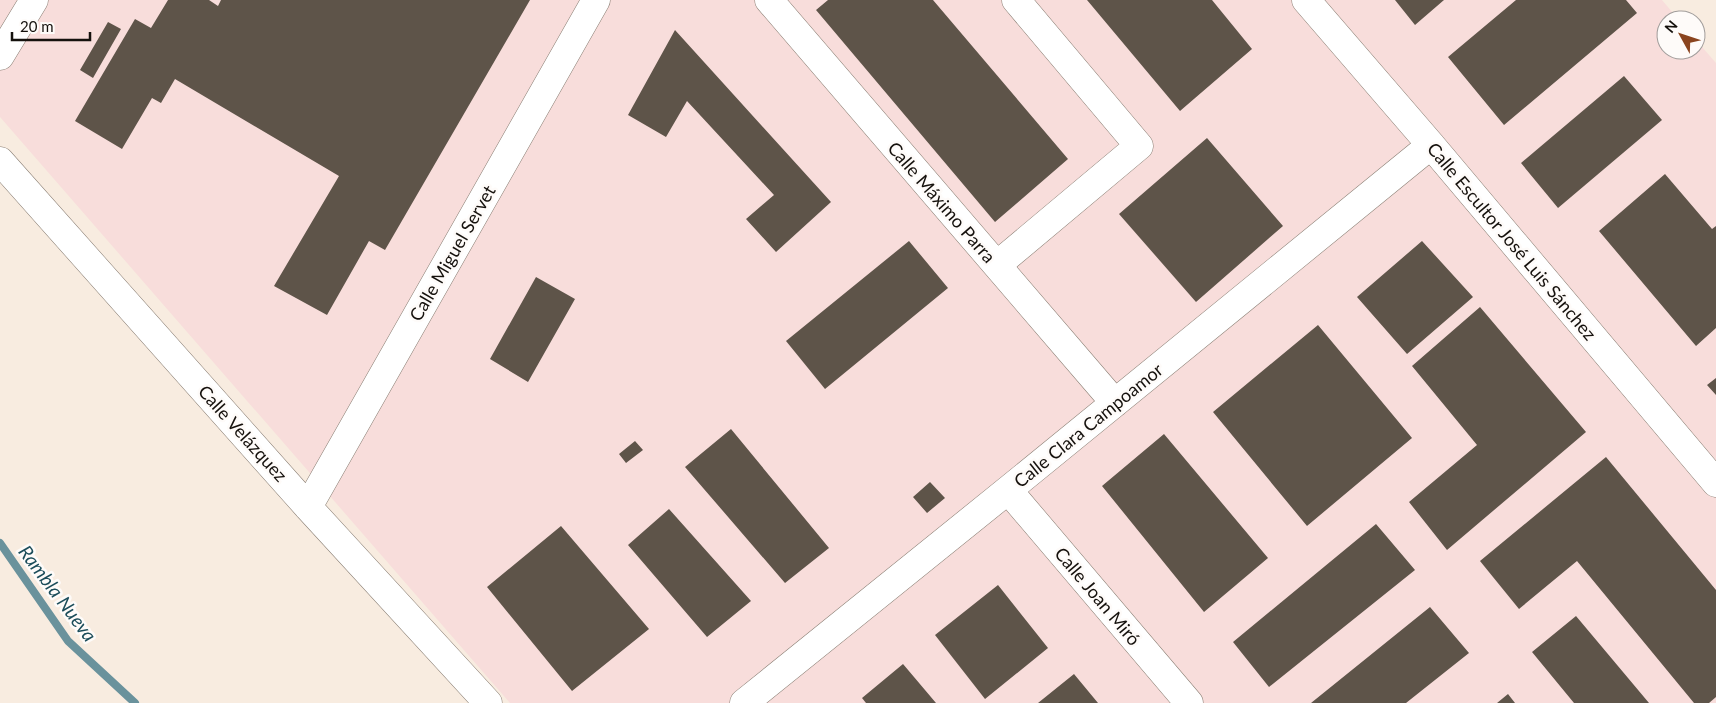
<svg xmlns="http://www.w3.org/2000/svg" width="1716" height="703" viewBox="0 0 1716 703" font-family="Lato,sans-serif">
  <rect width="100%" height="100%" fill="#f8ece0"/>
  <path fill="#f8dddb" d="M0,0H1662L1679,20H1666V50H1696V40L1716,63V703H510L0,117Z"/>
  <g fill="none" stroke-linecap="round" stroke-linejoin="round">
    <path stroke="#6a929c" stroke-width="8" d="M0,543L68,641L135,703"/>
  </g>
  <path fill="#5e5449" d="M168,0H209L218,6L221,0H530L385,250L369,241L327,315L274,286L339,176L175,79L161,103L152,98L122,149L75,121L135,19L151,28Z
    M828,0H933L1068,159L995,222L816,10Z
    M1087,0H1212L1252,49L1180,111Z
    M1395,0H1444L1415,25Z
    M1516,0H1626L1637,13L1504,125L1448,57Z
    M108,22L121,29L93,78L80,70Z
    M675,30L831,202L776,252L746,219L774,195L687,101L666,137L628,115Z
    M1624,76L1662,120L1558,208L1521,163Z
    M1207,138L1283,226L1196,302L1119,214Z
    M1665,174L1712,229L1716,226V328L1696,346L1599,231Z
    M909,241L948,288L825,389L786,341Z
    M1422,241L1473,297L1407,354L1357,297Z
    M536,277L575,299L528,382L490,359Z
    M1480,307L1586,432L1447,550L1409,502L1477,445L1412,366Z
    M1318,325L1412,438L1307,526L1213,412Z
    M1716,378V395L1707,385Z
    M731,429L829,548L785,583L685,467Z
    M1164,434L1268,558L1204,612L1102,486Z
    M635,441L643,450L626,463L619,454Z
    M1606,457L1716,590V697L1709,703H1694L1577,561L1519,609L1480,561Z
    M930,482L945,498L927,513L913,497Z
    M669,509L751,601L707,637L628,545Z
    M1376,524L1415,570L1269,687L1233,642Z
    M561,526L649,629L572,691L487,587Z
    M998,585L1048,648L985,699L935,635Z
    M1430,607L1469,653L1406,703H1311Z
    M1576,616L1649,703H1574L1532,652Z
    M903,664L936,703H866L862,698Z
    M1074,674L1098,703H1038Z
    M1508,694L1515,703H1497Z"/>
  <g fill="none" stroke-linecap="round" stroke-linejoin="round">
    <defs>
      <path id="minor" d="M769,0L1115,403
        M1306,0L1431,145L1716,483
        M0,56L34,0
        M0,161L308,507L488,703
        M997,265L1139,146L1016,0
        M1008,490L1189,703
        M308,507L596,0
        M744,703L1008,490L1431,145"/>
    </defs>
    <use href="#minor" stroke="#887d72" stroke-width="29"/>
    <use href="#minor" stroke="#fff" stroke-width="28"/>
  </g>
  <g text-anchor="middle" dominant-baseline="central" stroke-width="5" stroke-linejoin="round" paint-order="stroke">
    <g font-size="18" fill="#15110d" stroke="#fefbf9">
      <text transform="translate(942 202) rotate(49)">Calle Máximo Parra</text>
      <text transform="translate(1512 241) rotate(50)">Calle Escultor José Luis Sánchez</text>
      <text transform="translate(452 253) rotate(-60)">Calle Miguel Servet</text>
      <text transform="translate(1088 425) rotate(-39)">Calle Clara Campoamor</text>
      <text transform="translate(243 433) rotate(48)">Calle Velázquez</text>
      <text transform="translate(1098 596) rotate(50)">Calle Joan Miró</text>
    </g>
    <g font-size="19" font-style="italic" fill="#1c4d5a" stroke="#fefbf9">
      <text transform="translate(58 593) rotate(53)">Rambla Nueva</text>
    </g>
  </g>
  <g transform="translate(1681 35) rotate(310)"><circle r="24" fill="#fefbf9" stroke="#a19d9b"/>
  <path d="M0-4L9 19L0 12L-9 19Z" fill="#8a441e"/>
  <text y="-8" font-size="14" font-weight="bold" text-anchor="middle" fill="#15110d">N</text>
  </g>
  <path d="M12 32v8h78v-8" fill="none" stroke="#15110d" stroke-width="2.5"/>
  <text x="20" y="32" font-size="15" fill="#15110d" stroke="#fefbf9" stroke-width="4" paint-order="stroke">20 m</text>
</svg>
